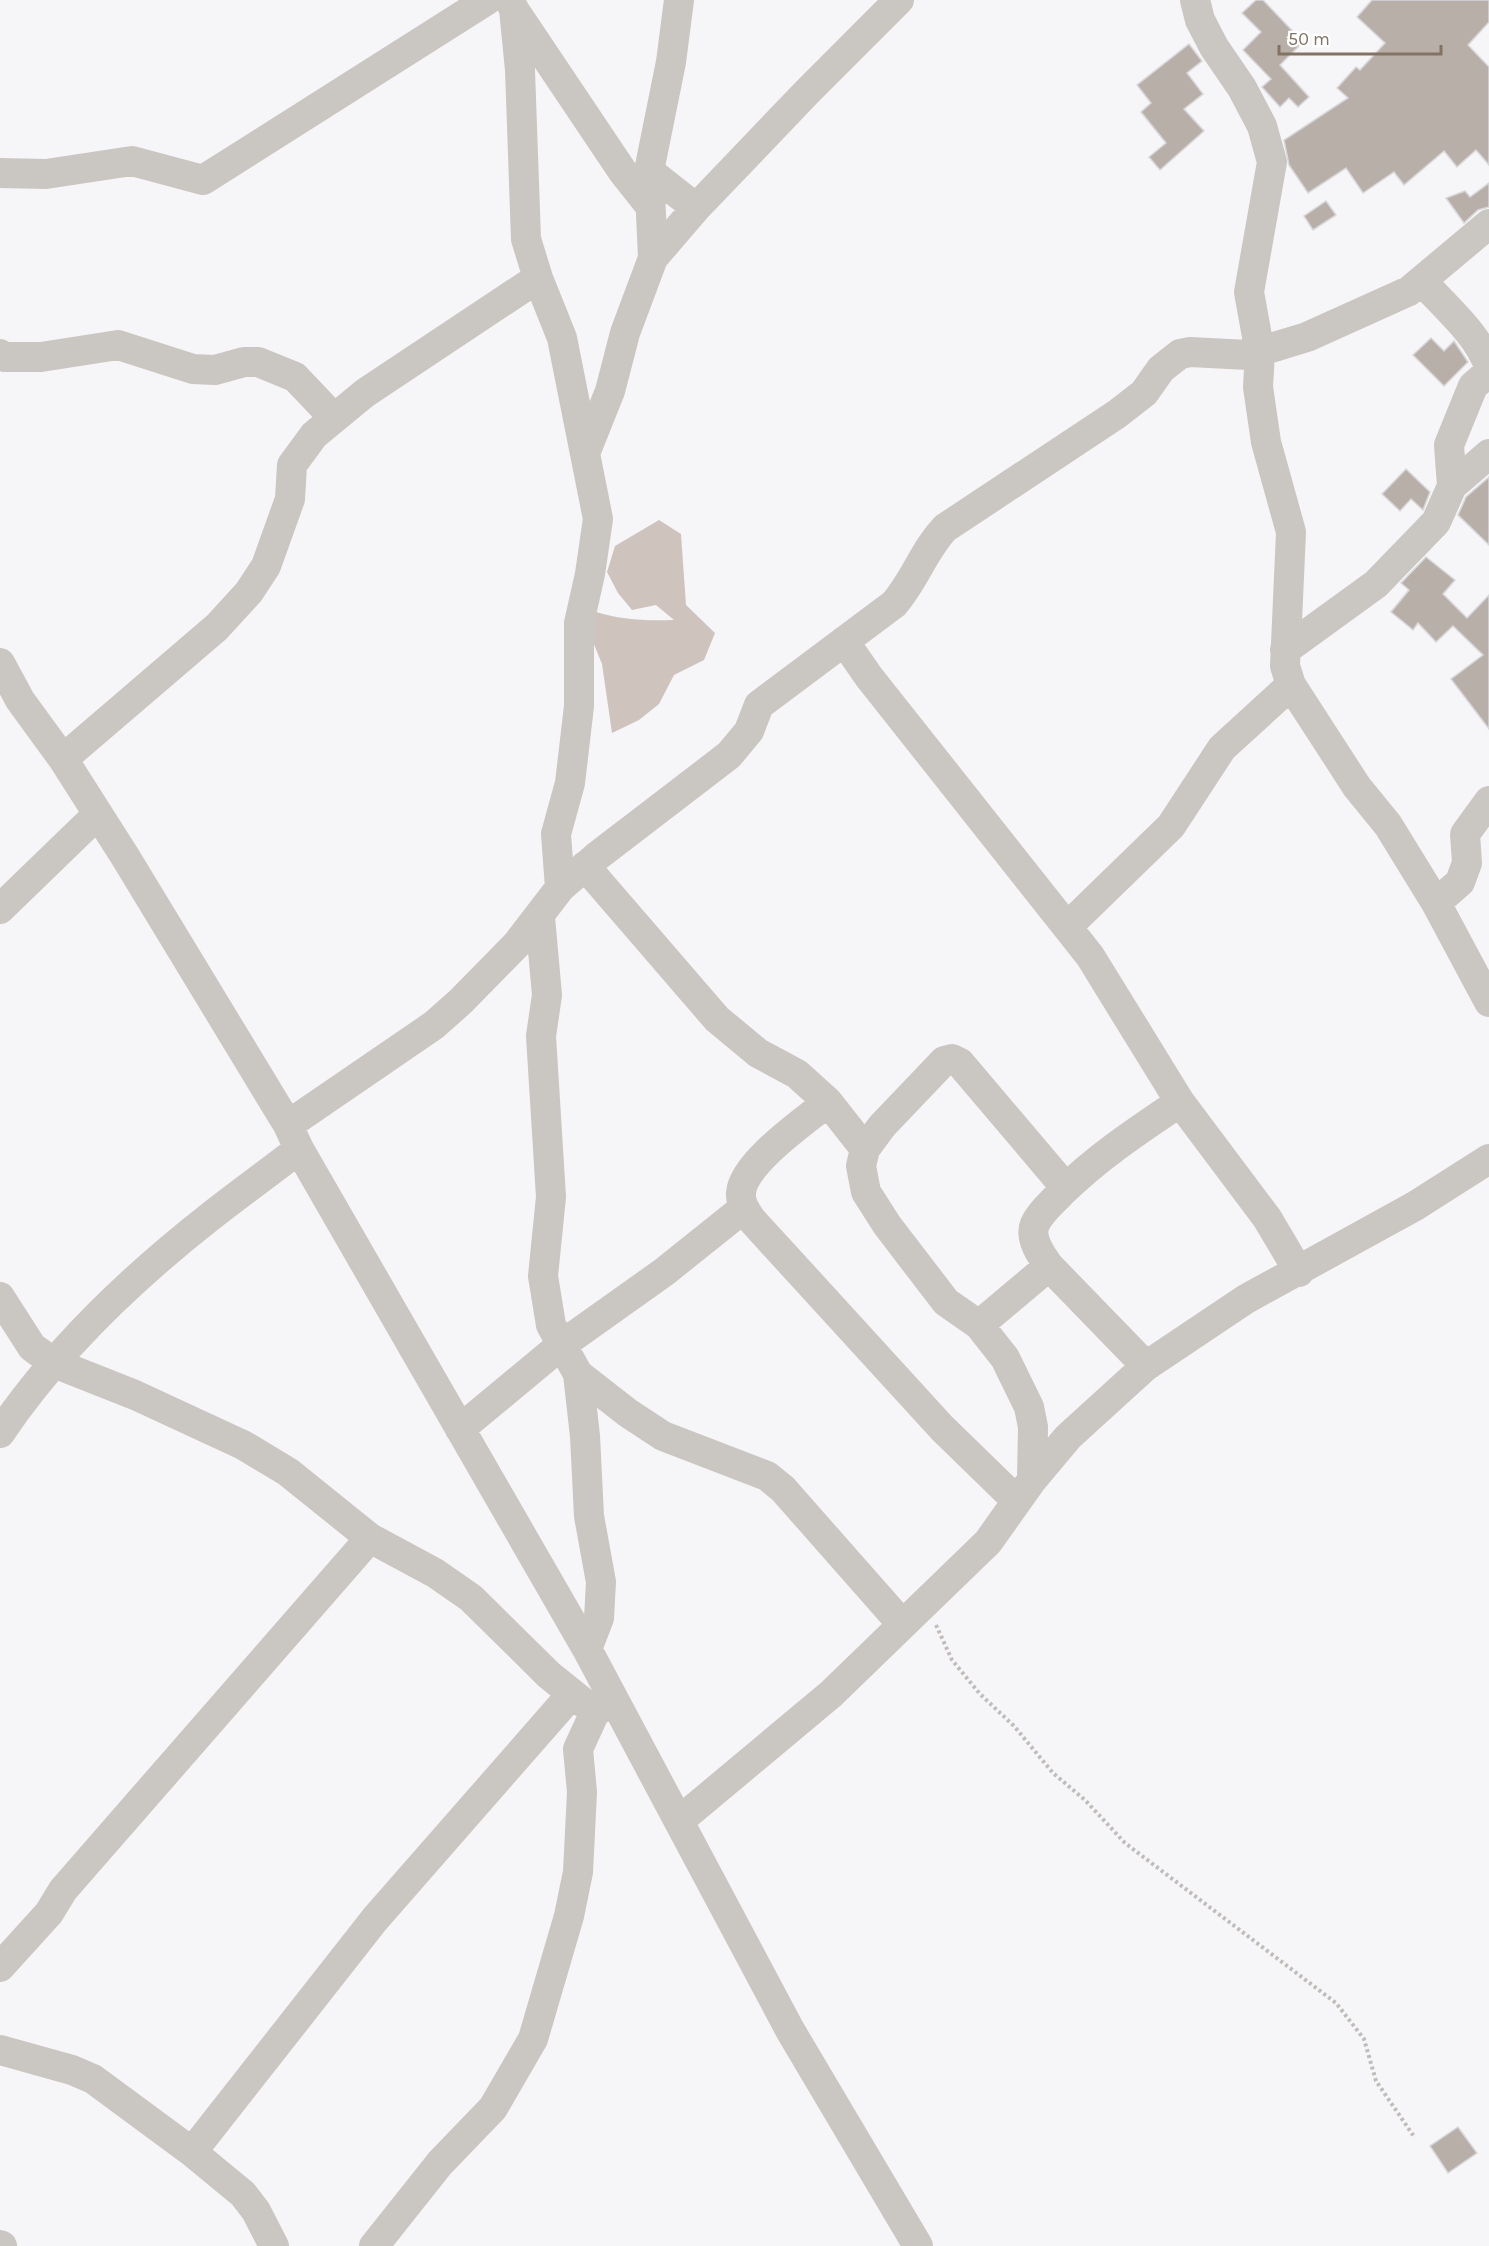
<svg xmlns="http://www.w3.org/2000/svg" width="1489" height="2246" viewBox="0 0 1489 2246" font-family="Karla,sans-serif">
  <rect width="100%" height="100%" fill="#f6f6f9"/>
  <path fill="#cec3bd" d="M659,520L681,534L686,605L715,633L704,660L674,675L659,704L639,720L612,733L602,664L591,637L593,611C621,620 645,621 674,620L656,605L632,610L618,593L607,572L615,546Z"/>
  <path fill="#b8afa8" stroke="#d8d8db" stroke-width="1.5" d="M1256,0H1263L1303,42L1280,65L1309,97L1298,107L1289,98L1280,107L1262,87L1271,79L1243,50L1261,32L1242,13Z
    M1372,0H1489V22L1468,45L1489,67V165L1476,150L1457,167L1444,151L1404,185L1394,172L1363,193L1346,168L1308,193L1289,165L1284,140L1348,98L1337,88L1356,67L1360,70L1385,43L1357,17Z
    M1189,44L1202,61L1187,73L1203,94L1184,109L1204,131L1160,170L1149,157L1166,143L1141,112L1151,103L1137,85Z
    M1489,183V207L1478,210L1464,223L1446,198L1465,191L1470,197Z
    M1326,201L1336,215L1313,230L1304,216Z
    M1431,338L1444,351L1454,341L1468,362L1444,386L1413,355Z
    M1406,469L1430,492L1423,510L1411,499L1400,511L1382,494Z
    M1489,477V545L1458,515L1466,497Z
    M1426,557L1455,580L1443,594L1467,618L1489,595V729L1451,679L1483,655L1453,626L1436,642L1418,623L1413,630L1391,612L1409,590L1401,583Z
    M1458,2127L1477,2153L1448,2173L1430,2146Z"/>
  <g fill="none" stroke-linecap="round" stroke-linejoin="round">
    <path stroke="#c0bdb9" stroke-width="4" stroke-dasharray="3 3" stroke-linecap="butt" d="M936,1625L952,1660L980,1694L1014,1726L1053,1773L1085,1800L1125,1843L1336,2003L1364,2039L1376,2081L1415,2138"/>
    <path stroke="#cac6c1" stroke-width="30" d="M509,0L514,9L520,70L526,239L538,278L562,338L598,519L590,574L579,623V706L570,783L556,834L560,888
      M1195,0L1200,20L1214,47L1242,88L1262,126L1272,162L1249,292L1260,353L1258,387L1266,442L1291,532L1285,666L1291,685L1357,787L1388,825L1436,903L1489,1002
      M515,11L623,172L650,206
      M649,171L696,208
      M0,173L46,174L132,161L203,180L487,0
      M653,258L649,171L671,62L679,0
      M1423,282C1445,307 1479,335 1489,367
      M0,354L5,357H41L118,345L193,369L215,370L244,362H258L295,377L334,418
      M586,451L610,391L625,333L653,258L696,208L808,91L899,0
      M1452,486L1449,445L1473,386L1489,372
      M844,641L869,677L1090,956L1180,1102L1267,1218L1299,1272
      M1285,650L1376,584L1436,522L1452,486L1489,454
      M0,663L20,700L63,759L126,858L288,1125L299,1149L587,1649L790,2030L918,2246
      M63,759L217,627L249,592L266,566L290,499L292,465L314,435L365,393L538,278
      M585,866L717,1019L758,1053L797,1074L828,1102L865,1149
      M1436,903L1460,882L1467,863L1465,834L1489,801
      M0,909L98,814
      M540,917L547,995L541,1036L551,1197L543,1276L551,1325L578,1374L628,1413L663,1436L767,1476L783,1489L902,1624
      M1067,927L1171,826L1222,748L1291,685
      M828,1102C805,1121 743,1163 741,1193C740,1202 746,1212 751,1219L942,1428L1017,1501
      M288,1125L434,1025L460,1002L517,944L560,888L596,857L729,755L749,731L759,705L894,604C915,580 924,550 945,528L1117,414L1144,393L1161,369L1180,354L1190,352L1248,355L1307,337L1409,291L1489,224
      M0,1297L32,1347L54,1363L135,1395L243,1445L288,1472L370,1538L435,1573L471,1598L549,1675L595,1712
      M979,1325L1049,1266
      M1146,1366L1049,1266C1041,1255 1029,1238 1035,1224C1041,1211 1053,1202 1062,1192C1099,1156 1137,1131 1180,1102
      M578,1374L585,1436L589,1516L601,1582L599,1618L587,1649
      M460,1429L560,1346L664,1272L744,1208
      M0,1433C56,1350 133,1277 211,1216C240,1193 270,1172 299,1149
      M1032,1480L1033,1427L1029,1407L1005,1358L979,1325L946,1302L887,1225L866,1192L861,1166L865,1149L882,1126L944,1061L952,1059L960,1063L1066,1188
      M679,1821L831,1694L988,1542L1032,1480L1068,1437L1146,1366L1246,1299L1415,1206L1489,1159
      M0,1967L49,1913L63,1890L370,1538
      M0,2050L72,2070L93,2079L192,2152L243,2194L256,2211L274,2246
      M192,2152L375,1919L571,1695
      M0,2245L2,2246
      M374,2246L440,2163L493,2108L533,2039L569,1916L578,1872L582,1792L578,1749L595,1712L611,1703"/>
  </g>
  <path d="M1279 45v9h162v-9" fill="none" stroke="#837362" stroke-width="3"/>
  <text x="1288" y="45" font-size="18" fill="#837362" stroke="#ffffff" stroke-width="4.5" paint-order="stroke">50 m</text>
</svg>
